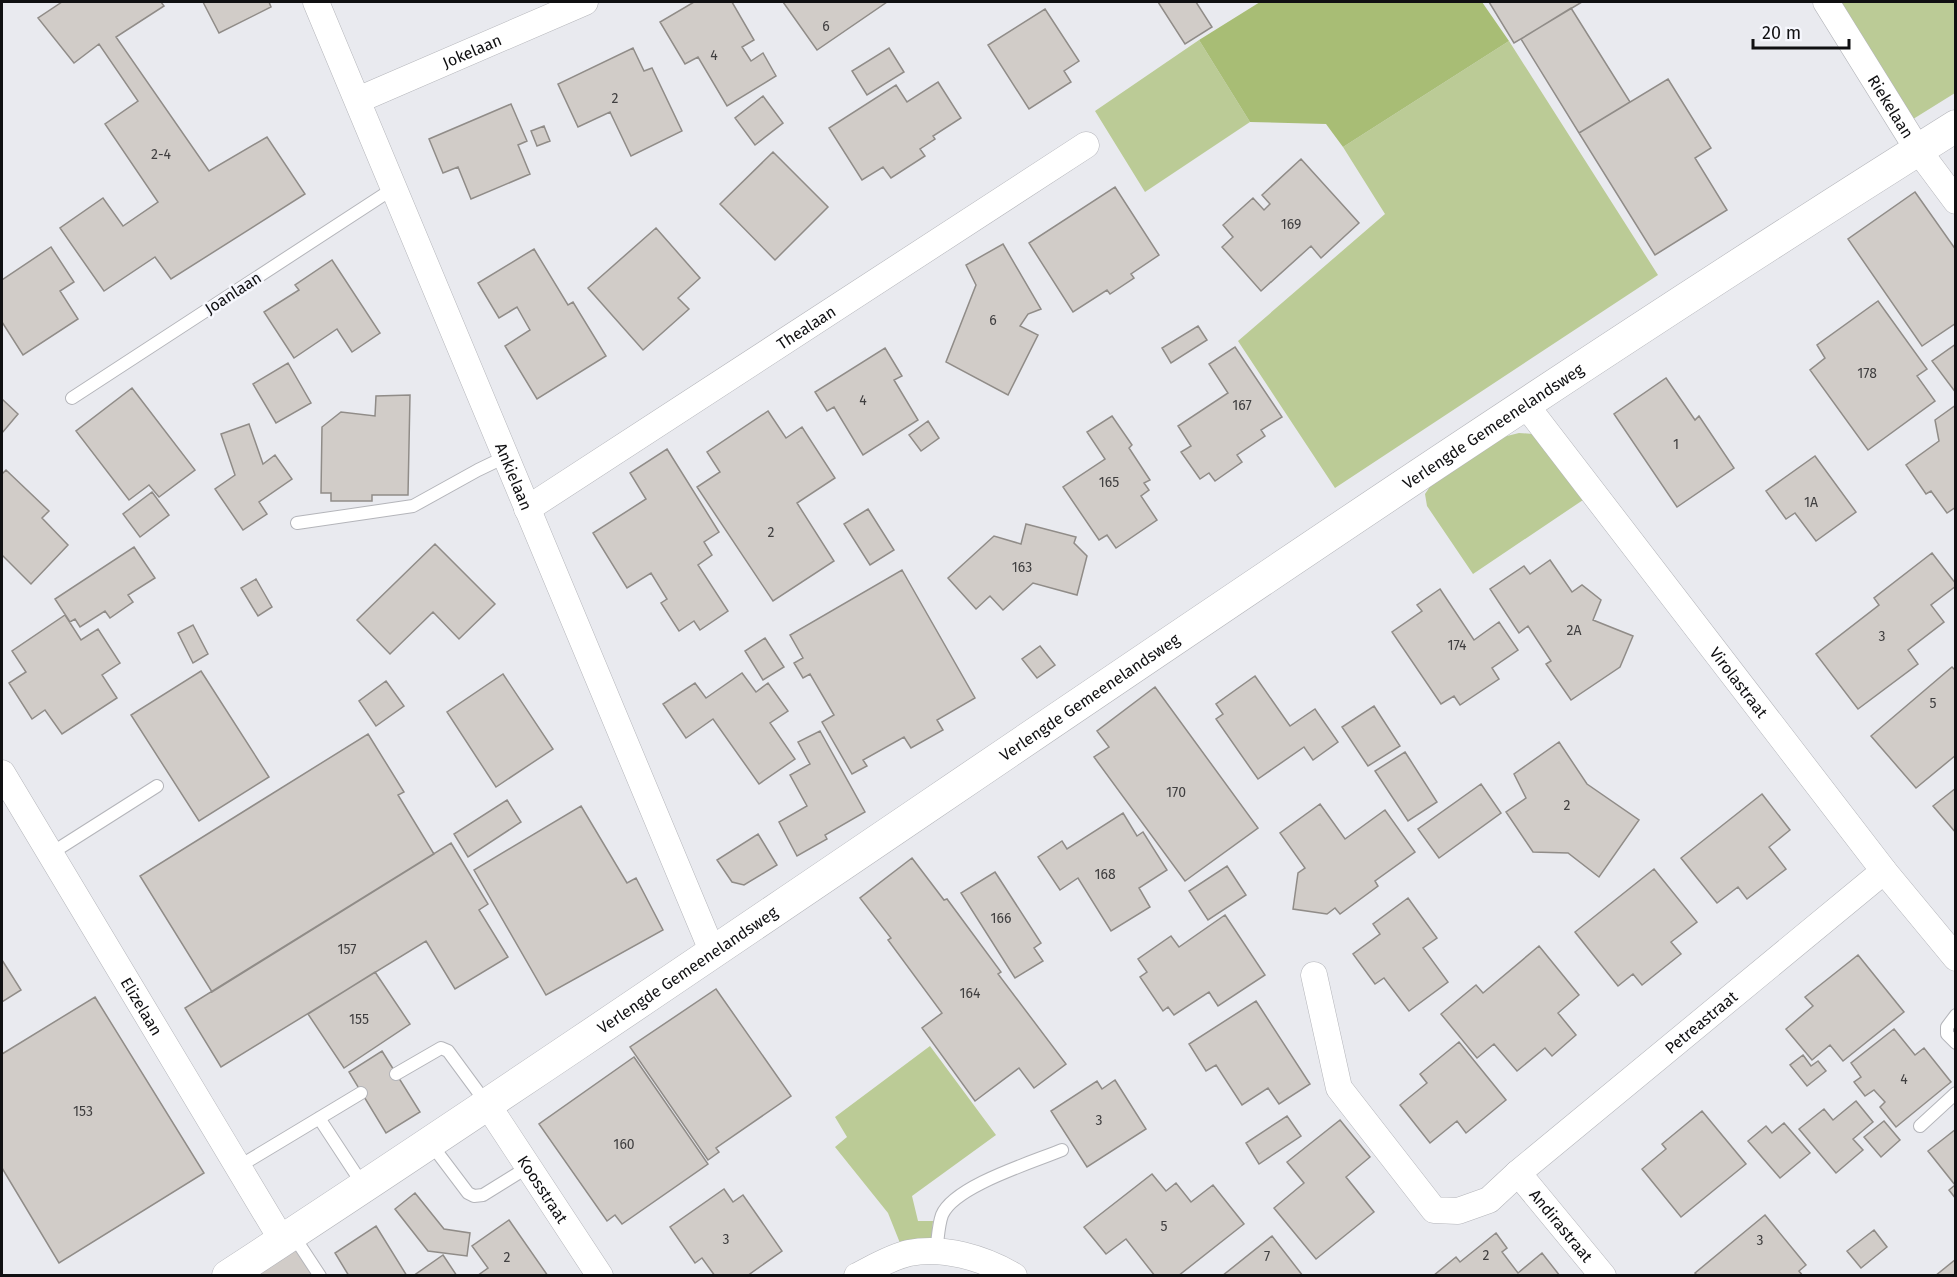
<svg xmlns="http://www.w3.org/2000/svg" width="1957" height="1277" viewBox="0 0 1957 1277" font-family="'Fira Sans',sans-serif">
  <rect width="100%" height="100%" fill="#e9eaef"/>
  <path fill="#bbcb96" d="M1838,2H1955V93L1910,121Z
    M1199,40L1250,122L1145,192L1095,111Z
    M1509,41L1658,275L1335,488L1238,341L1385,214L1343,147Z
    M1519,433L1533,434L1586,498L1473,574L1427,506L1425,494L1433,482L1503,437Z
    M930,1046L996,1135L912,1196L918,1221H933L931,1242L902,1248L888,1213L835,1147L847,1137L835,1117Z"/>
  <path fill="#a8bd75" d="M1260,2H1482L1509,41L1343,147L1326,124L1250,122L1199,40Z"/>
  <path fill="#d1ccc8" stroke="#908c88" stroke-width="1.5" d="M62,2H161L164,6L116,37L209,171L267,137L305,194L171,279L155,257L104,291L60,228L103,198L123,226L158,202L105,124L138,101L99,44L74,63L38,18Z
    M203,2H269L271,7L219,33Z
    M694,2H732L754,40L742,47L751,61L763,53L776,76L727,106L698,57L685,64L660,22Z
    M783,2H887L817,50Z
    M1158,2H1196L1212,27L1185,44Z
    M1489,2H1582L1514,43Z
    M1571,8L1630,102L1579,133L1521,39Z
    M1045,9L1079,61L1064,71L1071,82L1029,109L988,45Z
    M633,48L644,71L652,68L682,131L631,156L610,112L578,127L558,84Z
    M889,48L904,72L867,95L852,71Z
    M1668,79L1711,148L1695,158L1727,210L1655,255L1579,133Z
    M938,82L961,118L933,136L935,139L920,149L925,156L891,178L883,167L862,180L829,128L896,85L907,102Z
    M763,96L783,123L755,145L735,118Z
    M511,104L527,141L518,145L530,174L471,199L458,167L443,173L429,139Z
    M544,126L550,141L537,146L531,131Z
    M773,152L828,207L775,260L720,204Z
    M1301,159L1359,223L1321,258L1311,246L1261,291L1222,247L1233,237L1223,225L1253,198L1264,210L1270,204L1262,195Z
    M1115,187L1159,255L1131,274L1134,278L1110,294L1107,290L1073,312L1029,243Z
    M1915,192L1956,250V323L1922,346L1848,239Z
    M656,228L700,278L678,298L689,309L643,350L588,288Z
    M1003,244L1041,309L1028,314L1020,326L1038,335L1008,395L946,362L976,285L966,265Z
    M51,247L74,282L60,291L78,319L23,355L2,322V280Z
    M534,249L568,305L573,302L606,356L537,399L505,346L530,330L517,307L499,318L478,283Z
    M332,260L380,333L352,352L337,329L294,358L264,312L299,290L295,285Z
    M1878,301L1927,369L1917,376L1935,401L1868,450L1810,370L1825,358L1817,345Z
    M1198,326L1207,340L1171,363L1162,348Z
    M1956,344V393L1932,361Z
    M1235,347L1282,417L1261,430L1265,436L1237,455L1242,462L1215,481L1209,473L1200,479L1181,452L1191,446L1178,426L1228,393L1209,364Z
    M885,348L902,376L894,380L918,420L863,455L834,407L827,411L815,392Z
    M288,363L311,403L276,423L253,384Z
    M1666,378L1695,420L1699,416L1734,468L1677,507L1614,414Z
    M132,388L195,470L159,497L149,485L129,500L76,431Z
    M410,395L408,495H372V501H331V493H321L322,427L341,412L375,416L376,396Z
    M2,399L18,414L2,433Z
    M1956,405V507L1947,513L1931,491L1926,494L1906,465L1939,441L1935,420Z
    M768,411L786,438L802,427L835,478L797,503L834,561L773,601L697,487L720,472L707,452Z
    M1112,416L1132,445L1129,448L1150,480L1144,483L1149,490L1141,496L1157,520L1116,548L1107,535L1099,540L1063,487L1105,459L1087,432Z
    M928,421L939,438L921,451L909,435Z
    M249,424L263,464L275,455L292,479L259,502L267,514L243,530L215,489L235,475L221,434Z
    M667,449L719,532L704,542L712,555L698,565L728,611L700,630L694,621L679,631L661,603L667,599L651,573L627,588L593,533L646,499L630,473Z
    M1815,456L1856,512L1816,541L1795,513L1786,519L1766,491Z
    M6,470L49,511L42,518L68,545L31,584L2,555V474Z
    M152,492L169,515L140,537L123,514Z
    M868,509L894,550L870,565L844,524Z
    M1026,524L1076,537L1074,543L1087,556L1077,595L1033,583L1003,610L990,596L976,609L948,578L994,536L1021,544Z
    M435,544L495,604L459,639L433,612L390,654L357,620Z
    M134,547L155,578L128,595L133,602L110,618L105,611L80,627L75,619L70,622L55,599Z
    M1932,553L1956,584V586L1931,605L1944,622L1908,650L1918,664L1858,709L1816,654L1879,605L1874,598Z
    M1550,560L1572,592L1582,585L1601,600L1593,620L1633,636L1620,667L1571,700L1546,664L1551,661L1528,626L1519,633L1490,589L1524,566L1530,574Z
    M902,570L975,698L937,720L943,730L911,748L904,737L863,760L867,766L852,774L822,722L834,715L810,674L803,678L794,663L803,658L790,635Z
    M256,579L272,607L258,616L241,588Z
    M1440,589L1474,640L1499,622L1518,650L1492,668L1499,679L1460,705L1454,696L1441,704L1392,632L1422,611L1417,605Z
    M65,615L81,640L98,629L120,663L102,675L117,698L62,734L45,710L32,719L9,683L26,672L12,651Z
    M193,625L208,654L193,663L178,633Z
    M765,638L784,667L763,680L745,651Z
    M1040,646L1055,665L1037,678L1022,659Z
    M1952,667L1956,671V755L1916,788L1871,736Z
    M201,671L269,777L199,821L131,715Z
    M742,673L756,692L768,683L788,711L770,723L795,759L759,784L713,719L686,738L663,704L695,683L706,698Z
    M503,674L553,749L496,787L447,712Z
    M1255,676L1290,726L1315,709L1338,742L1313,760L1304,747L1258,779L1216,719L1223,714L1216,704Z
    M386,681L404,706L376,726L359,701Z
    M1155,687L1258,828L1185,881L1094,757L1109,747L1097,731Z
    M1374,706L1400,746L1368,766L1342,727Z
    M820,731L865,812L825,835L827,839L797,856L779,822L807,806L790,775L810,764L798,742Z
    M368,734L404,792L398,795L434,854L212,992L140,876Z
    M1559,742L1587,784L1639,820L1599,877L1568,853L1533,852L1506,812L1526,798L1514,774Z
    M1405,752L1437,802L1408,821L1375,771Z
    M1481,784L1501,813L1439,858L1418,829Z
    M1956,788V833L1933,806Z
    M1762,794L1790,830L1769,847L1786,869L1747,899L1738,887L1717,903L1681,858Z
    M507,800L521,822L468,857L454,834Z
    M1320,804L1345,839L1385,810L1415,852L1375,881L1378,886L1340,914L1335,908L1327,914L1293,909L1298,873L1305,868L1280,833Z
    M581,806L627,883L636,878L663,930L546,995L474,870Z
    M1123,813L1137,836L1143,832L1167,870L1139,888L1150,907L1111,931L1078,878L1060,890L1038,857L1062,841L1067,849Z
    M758,834L777,865L744,885L732,882L717,860Z
    M451,843L488,904L479,910L508,957L455,989L426,941L221,1067L185,1008Z
    M912,858L944,900L947,899L1001,972L998,974L1066,1064L1034,1088L1019,1068L975,1101L922,1028L942,1013L888,940L891,938L860,898Z
    M1227,866L1246,895L1208,920L1189,891Z
    M1654,869L1697,922L1671,942L1681,954L1642,985L1633,974L1618,986L1575,932Z
    M995,872L1041,943L1034,948L1043,961L1015,978L961,893Z
    M1408,898L1437,938L1423,948L1448,982L1409,1011L1384,978L1375,984L1353,954L1380,934L1373,924Z
    M1225,915L1265,975L1218,1006L1209,992L1174,1015L1168,1007L1163,1011L1140,977L1147,972L1138,959L1171,936L1179,947Z
    M1539,946L1579,995L1558,1013L1576,1035L1552,1056L1545,1048L1517,1071L1494,1044L1477,1058L1441,1014L1476,985L1483,993Z
    M1858,955L1904,1012L1843,1061L1830,1045L1812,1060L1786,1029L1813,1006L1805,997Z
    M2,960L21,990L2,1002Z
    M375,972L410,1024L344,1068L308,1014Z
    M716,989L791,1096L716,1148L719,1152L708,1160L630,1047Z
    M95,997L204,1173L59,1263L2,1168V1054Z
    M1256,1001L1310,1084L1279,1104L1268,1088L1242,1105L1216,1065L1206,1071L1189,1044Z
    M1894,1029L1915,1055L1924,1048L1951,1082L1896,1127L1880,1107L1885,1102L1874,1090L1865,1096L1854,1082L1861,1077L1851,1063Z
    M1459,1042L1506,1100L1466,1133L1457,1121L1430,1143L1400,1105L1427,1083L1420,1074Z
    M382,1051L420,1112L386,1133L349,1072Z
    M1803,1055L1811,1066L1818,1061L1826,1071L1807,1086L1790,1065Z
    M634,1057L708,1164L622,1224L615,1215L607,1221L539,1124Z
    M1115,1080L1146,1129L1087,1167L1051,1111L1097,1081L1102,1089Z
    M1856,1101L1873,1122L1853,1139L1863,1150L1836,1173L1799,1129L1824,1109L1833,1120Z
    M1702,1111L1746,1164L1681,1217L1642,1169L1666,1149L1662,1144Z
    M1287,1116L1301,1136L1259,1164L1246,1143Z
    M1340,1120L1370,1157L1346,1177L1374,1212L1316,1259L1274,1208L1304,1183L1287,1162Z
    M1884,1121L1900,1140L1881,1157L1864,1137Z
    M1784,1123L1810,1153L1780,1178L1748,1141L1766,1126L1772,1133Z
    M1956,1129V1199L1949,1190L1955,1185L1928,1151Z
    M1152,1174L1166,1191L1176,1183L1191,1202L1213,1185L1244,1224L1178,1276H1155L1126,1239L1106,1254L1084,1227Z
    M724,1189L733,1202L743,1195L782,1251L747,1276H715L702,1258L695,1263L670,1227Z
    M415,1193L444,1229L470,1233L467,1256L428,1251L395,1209Z
    M1765,1215L1806,1265L1799,1271L1803,1276H1698L1695,1273Z
    M509,1220L548,1276H477L488,1268L472,1246Z
    M376,1226L407,1276H349L335,1253Z
    M1874,1230L1887,1247L1861,1268L1847,1251Z
    M1496,1233L1507,1248L1502,1252L1518,1273L1542,1253L1560,1276H1433L1456,1257L1460,1262Z
    M1272,1236L1303,1276H1222Z
    M292,1244L314,1276H247Z
    M443,1255L457,1276H413Z
    M1956,1259V1276H1935Z"/>
  <g fill="none" stroke-linecap="round" stroke-linejoin="round">
    <defs>
      <path id="service" d="M72,398L394,188
        M297,523L413,506L478,470L505,457
        M50,854L157,786
        M1956,1015L1947,1027V1034L1956,1043
        M396,1074L441,1048L448,1051L487,1104
        M319,1118L363,1185
        M1920,1126L1956,1093
        M431,1144L468,1193L474,1196L483,1195L528,1167
        M238,1167L361,1093
        M293,1235L320,1276
        M936,1251C938,1240 938,1226 942,1215C954,1186 1033,1162 1062,1150"/>
      <g id="minor">
        <path id="s1" d="M316,2L713,953"/>
        <path id="s2" d="M1826,2L1918,150L1956,201"/>
        <path id="s3" d="M358,100L585,2"/>
        <path id="s4" d="M1525,404L1884,871L1956,958"/>
        <path id="s5" d="M527,509L1086,145"/>
        <path id="s6" d="M2,773L282,1240"/>
        <path id="s7" d="M1314,975L1339,1088L1434,1210L1458,1211L1489,1200L1518,1173L1884,871"/>
        <path id="s8" d="M487,1104L600,1276"/>
        <path id="s9" d="M1518,1173L1603,1276"/>
        <path d="M857,1276C873,1268 891,1257 909,1253C943,1246 984,1258 1014,1276"/>
      </g>
      <g id="tertiary">
        <path id="s10" d="M228,1276C807,897 1370,494 1956,126"/>
      </g>
    </defs>
    <use href="#service" stroke="#b4b5ba" stroke-width="14"/>
    <use href="#minor" stroke="#b4b5ba" stroke-width="27"/>
    <use href="#tertiary" stroke="#b4b5ba" stroke-width="33"/>
    <use href="#service" stroke="#fff" stroke-width="12"/>
    <use href="#minor" stroke="#fff" stroke-width="26"/>
    <use href="#tertiary" stroke="#fff" stroke-width="32"/>
  </g>
  <g text-anchor="middle" dominant-baseline="central" stroke-width="5" stroke-linejoin="round" paint-order="stroke">
    <g font-size="14" fill="#403f40">
      <text x="826" y="26">6</text>
      <text x="714" y="55">4</text>
      <text x="615" y="98">2</text>
      <text x="161" y="154">2-4</text>
      <text x="1291" y="224">169</text>
      <text x="993" y="320">6</text>
      <text x="1867" y="373">178</text>
      <text x="863" y="400">4</text>
      <text x="1242" y="405">167</text>
      <text x="1676" y="444">1</text>
      <text x="1109" y="482">165</text>
      <text x="1811" y="502">1A</text>
      <text x="771" y="532">2</text>
      <text x="1022" y="567">163</text>
      <text x="1574" y="630">2A</text>
      <text x="1882" y="636">3</text>
      <text x="1457" y="645">174</text>
      <text x="1933" y="703">5</text>
      <text x="1176" y="792">170</text>
      <text x="1567" y="805">2</text>
      <text x="1105" y="874">168</text>
      <text x="1001" y="918">166</text>
      <text x="347" y="949">157</text>
      <text x="970" y="993">164</text>
      <text x="359" y="1019">155</text>
      <text x="1904" y="1079">4</text>
      <text x="83" y="1111">153</text>
      <text x="1099" y="1120">3</text>
      <text x="624" y="1144">160</text>
      <text x="1164" y="1226">5</text>
      <text x="726" y="1239">3</text>
      <text x="1760" y="1240">3</text>
      <text x="1486" y="1255">2</text>
      <text x="1267" y="1256">7</text>
      <text x="507" y="1257">2</text>
    </g>
    <g font-size="16" fill="#101012" stroke="#f6f7fd">
      <text stroke="none"><textPath href="#s3" startOffset="124">Jokelaan</textPath></text>
      <text stroke="none"><textPath href="#s2" startOffset="123">Riekelaan</textPath></text>
      <text transform="translate(233 293) rotate(-33)">Joanlaan</text>
      <text stroke="none"><textPath href="#s5" startOffset="333">Thealaan</textPath></text>
      <text stroke="none"><textPath href="#s10" startOffset="1524">Verlengde Gemeenelandsweg</textPath></text>
      <text stroke="none"><textPath href="#s1" startOffset="514">Ankielaan</textPath></text>
      <text stroke="none"><textPath href="#s4" startOffset="351">Virolastraat</textPath></text>
      <text stroke="none"><textPath href="#s10" startOffset="1038">Verlengde Gemeenelandsweg</textPath></text>
      <text stroke="none"><textPath href="#s10" startOffset="552">Verlengde Gemeenelandsweg</textPath></text>
      <text stroke="none"><textPath href="#s6" startOffset="272">Elizelaan</textPath></text>
      <text stroke="none"><textPath href="#s7" startOffset="604">Petreastraat</textPath></text>
      <text stroke="none"><textPath href="#s8" startOffset="102">Koosstraat</textPath></text>
      <text stroke="none"><textPath href="#s9" startOffset="68">Andirastraat</textPath></text>
    </g>
  </g>
  <rect width="1957" height="1277" fill="none" stroke="#101012" stroke-width="6"/>
  <path d="M1753 39v9h96v-9" fill="none" stroke="#101012" stroke-width="3"/>
  <text x="1762" y="39" font-size="18" fill="#101012" stroke="#f6f7fd" stroke-width="4.5" paint-order="stroke">20 m</text>
</svg>
